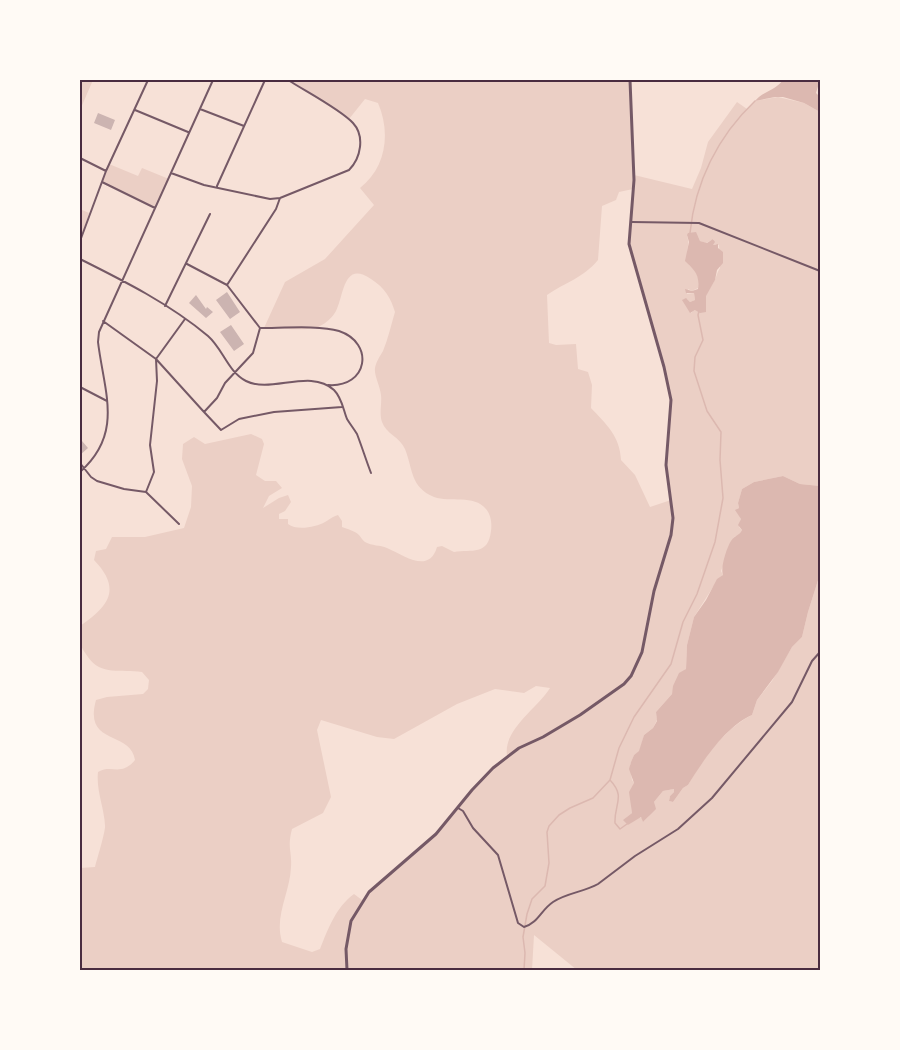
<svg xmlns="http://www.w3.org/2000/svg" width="900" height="1050" viewBox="0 0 900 1050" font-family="Karla,sans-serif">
  <rect width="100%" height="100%" fill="#f7e1d7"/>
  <path fill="#ebcfc5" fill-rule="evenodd" d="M80,80H93L80,110Z
    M288,80H626L630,81L634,175L692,189L701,168L708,142L737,102L747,109L755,101L778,97L804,103L820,112V486L800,484L783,476L754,482L742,489L738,503L739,508L737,509L741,519L739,527L742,530L739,535L734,537L721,571L723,575L713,587L694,617L687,645L686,669L677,679L672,694L656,712L657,720L653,728L644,735L640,751L634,755L630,765L632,780L634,783L631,797L632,813L626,818L628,825L639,817L642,818L643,822C649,817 655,810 654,802L663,791L674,789V792L670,796L669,801L673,802L683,788L688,785C702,760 725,728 752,715L757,700L772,681L792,647L802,637L808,612L820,574V970H577L534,935L532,970H80V868L95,867C97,859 106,830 105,825C104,807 96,790 98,772C112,764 121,777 135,760C131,730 83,746 96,700L107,697L143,694L148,689L149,680L142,672C121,669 101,676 88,657C78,643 80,644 80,626C109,606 122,589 94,560L96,551L106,549L112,537H145L184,528L191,507L192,486L182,459L183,444L194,437L205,444L251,434L262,439L264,444L256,475L265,481H276L282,488L269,496L263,508L279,498L288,495L291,502L285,511L279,514V519H288V524C297,531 316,527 325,522C330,519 332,517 338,515L342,521V527C347,529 355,531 359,535C361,537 362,540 365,542C372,546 380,545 387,548C405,556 429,574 437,547L442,546L454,552C472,549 488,556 491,531C492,523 491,515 486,509C474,494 450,503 434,497C410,487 413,469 405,449C400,437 386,434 382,422C379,414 382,403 381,395C380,386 374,376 375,368C376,362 380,356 383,351C388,339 391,325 395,312C391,298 384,287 371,279C343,260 344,296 336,311C332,318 326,323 320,326C309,332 277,328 264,328L285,282L325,259L374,205L360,188C386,168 391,133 378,103L365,99L349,119ZM633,189L629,244L669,387L670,423L666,465L671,500L650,507L635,475L621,460C620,436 606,424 591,408L592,385L588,372L578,369L576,344L556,345L549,343L547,295C566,282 583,278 598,260L602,206L616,200L619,192ZM689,233L698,237L700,241L706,243L714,239L713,246L715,244L719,245L720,268C718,271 717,274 716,277C712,288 703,293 705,306L693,311L691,313L685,304L687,299L690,302L695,300L694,293L687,294L688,289L692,291L698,288C700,280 697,275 695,268L690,266C683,255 691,246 687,236ZM536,686L550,688C537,709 503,729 507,756L472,790L436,834L379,882L362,900L354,894C336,907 328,929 320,949L312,952L282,942C274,916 290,893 291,867C292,850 287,848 292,829L323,813L331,797L317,730L321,720L377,737L394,739L457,704L495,689L524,693Z
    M109,164L138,176L142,168L169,179L155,208L102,182Z
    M80,209L89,213L80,241Z"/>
  <path fill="#dcb8b0" d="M783,80H820L816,93L820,97V112L804,103L783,97H775L755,101C763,91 775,91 783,80Z
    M696,232L700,241L707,243L713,239L715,242L713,245L718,244V248L723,252V263L717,270L715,280L706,296V312L700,313L695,310L690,313L682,300L686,298L690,302L695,300L694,293H686L685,289L692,291L698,289C700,274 694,270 685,261L689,242L687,235L688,233Z
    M783,476L800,484L820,486V574L808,612L802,637L792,647L778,672L757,700L752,715C725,727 703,761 688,785L683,788L673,802L669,801L670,796L674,792V789L663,791L654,802L656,809L643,822L641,817L628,825L623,820L632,813L629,792L634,783L629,769L631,762L634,755L639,751L644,735L653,728L657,721L656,712L672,694L673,686L679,673L686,669L687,645L694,617L706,600L717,579L723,575C720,568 727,547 731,541C735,535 739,536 742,530L738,525L741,519L735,510L739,508L738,503L742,489L754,482Z"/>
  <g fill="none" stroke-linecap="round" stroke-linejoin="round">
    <path stroke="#dcb8b0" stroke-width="1.5" d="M690,233C695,182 718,136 755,101
      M610,780C626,797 614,804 615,823L620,829L627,824
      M524,970L525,953L523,937L527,914L532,899L545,886L549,863L547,832L549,826L559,815L570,808L593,798L610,780L619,748L634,717L671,664L683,622L697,594L715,542L723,498L720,460L721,432L707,411L694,371L695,357L703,340L698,315L699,311"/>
  </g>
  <path fill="#ccb4b1" d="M98,113L115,120L111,130L94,123Z
    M227,292L240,312L230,319L216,300Z
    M196,295L206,309L207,307L213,312L206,318L189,303Z
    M231,325L244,344L234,351L220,332Z
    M82,441L88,448L80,455V444Z"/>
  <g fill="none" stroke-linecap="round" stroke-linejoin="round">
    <path stroke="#755966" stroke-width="2" d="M200,109L244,126
      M135,110L188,132
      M80,158L106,171
      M171,173L204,185L270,199L280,198L349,170C361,158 365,136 353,123C340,109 305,91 288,80
      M102,182L155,208
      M217,186L265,80
      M632,222L699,223L820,271
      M80,241L106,171L148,80
      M80,259C124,281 170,304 208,336C223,349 228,372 246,381C271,394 310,368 334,390C342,398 343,409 347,419C350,424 354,429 357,434C362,447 366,460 371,473
      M187,264L227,285L260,328
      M227,285L276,209L280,198
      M165,306L210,214
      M103,321L156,359L204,412L217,398L225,383L253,353L260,328
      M260,328C282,328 320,325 339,331C375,343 368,388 328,385
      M80,387L107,401
      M204,412L221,430L239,419L274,412L342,407
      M80,463L91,477L97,481L124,489L146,492L179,524
      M80,472C124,433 104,392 98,342L99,332L213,80
      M146,492L154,472L150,445L157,381L156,359L185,319
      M458,808L463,811L473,828L498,855L518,923L524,927C538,923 541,910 553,902C566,893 584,892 598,884L635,856L678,829L712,798L792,702L812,661L820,652"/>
    <path stroke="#755966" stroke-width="3" d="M347,970L346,949L351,921L369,892L436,834L472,790L493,768L519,748L543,737L580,715L624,684L631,676L642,652L654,591L671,535L673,518L666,465L671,400L664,367L629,244L634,180L630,80"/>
  </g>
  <rect width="900" height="1050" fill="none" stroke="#fffaf5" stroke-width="162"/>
  <rect x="81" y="81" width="738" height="888" fill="none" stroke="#4a2c40" stroke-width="2"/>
</svg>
